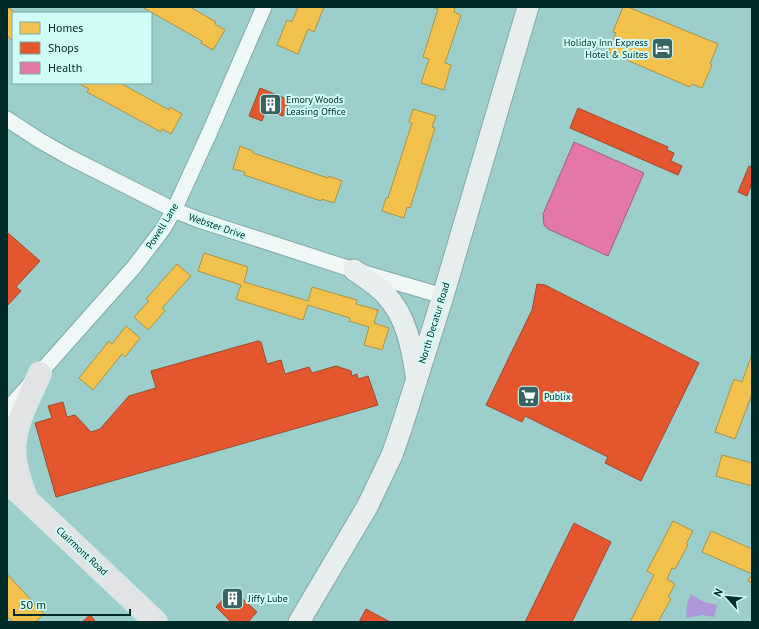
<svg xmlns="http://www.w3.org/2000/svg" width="759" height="629" viewBox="0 0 759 629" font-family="'PT Sans',sans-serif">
  <rect width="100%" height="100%" fill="#9ccecb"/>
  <path fill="#af97d9" d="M691,594L704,602L717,605L714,617L702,615L686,618L687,604Z"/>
  <path fill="#f2c14e" stroke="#a99443" d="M7,7L16,13H13V41L7,36Z
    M142,7H190L216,22L215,24L225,30L213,50L201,43L202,41Z
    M298,7H324L314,32L308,29L298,54L277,45L287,20L292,22Z
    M432,7H455L454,12L461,15L445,63L451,65L444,90L421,83L429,59L423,57L438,9Z
    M623,7H628L718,44L710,64L712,65L702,88L692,84L690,87L608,52L616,33L613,32Z
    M78,83H120L169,110L170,107L182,114L171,134L162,129L161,132L87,92L89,89Z
    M413,109L436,116L432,127L435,128L410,208L407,207L404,218L382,211L386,198H388L412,123L409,122Z
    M240,146L253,151V153L328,178L329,176L342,181L334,203L322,199L321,201L244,175L245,172L233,169Z
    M204,253L248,267L244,282L308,301L312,287L357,300L356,304L378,310L374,323L389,328L382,350L364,345L369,327L349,321L350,318L308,305L303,320L236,299L241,285L198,271Z
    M177,264L191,276L162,308L165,311L148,330L134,317L149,301L146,299Z
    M126,326L140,338L125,357L122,354L93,390L79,378L109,341L112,344Z
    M752,354V394L735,439L715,432L734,379L742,382Z
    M722,455L752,463V486L716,476Z
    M673,521L693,531L686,544L688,545L675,569L672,568L667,579L675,584L668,597L671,599L658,622H630L654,575L647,571Z
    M711,531L752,549V583L748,581L752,574L702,552Z
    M7,574L44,614L35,622H13L7,616Z"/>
  <path fill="#e4572e" stroke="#a04a2c" d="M260,88L289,100L283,116L266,110L262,121L249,116Z
    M578,108L668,147L667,150L674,153L671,161L682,166L678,175L570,128Z
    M749,166L752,167V183L747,196L738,192Z
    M8,233L40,261L16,287L21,291L7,306V234Z
    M537,284L545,285L699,363L641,481L605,463L608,457L525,416L522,422L486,405L532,310Z
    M258,341L261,342L267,364L281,360L285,374L309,367L312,373L336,366L351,371L352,376L357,374L358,379L368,376L378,405L56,497L35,423L52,418L48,406L63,402L67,417L75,415L91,432L100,429L129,396L156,388L151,371Z
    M574,523L611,542L572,622H525Z
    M232,589L257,612L248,622H231L216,607Z
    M366,609L390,622H359Z
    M90,615L96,622H82Z"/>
  <path fill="#e377a8" stroke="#9f6082" d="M574,142L644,173L608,256L548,229L544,225L543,214Z"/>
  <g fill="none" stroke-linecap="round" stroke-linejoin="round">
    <defs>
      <path id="minor" d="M7,119L39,140L69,157L174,210L199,220L354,270L443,296
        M7,410L134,267L163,229L174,210L208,136L264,7"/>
      <path id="secondary" d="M354,270C366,278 377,285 386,295C406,316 412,347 416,375
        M299,622L367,507L392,455L402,426L443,296L528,7"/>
      <path id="primary" d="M7,481L156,622
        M26,498C19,479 12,460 15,440C17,419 32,392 40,373"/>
    </defs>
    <use href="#minor" stroke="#80a9a7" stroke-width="17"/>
    <use href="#secondary" stroke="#80a9a7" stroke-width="23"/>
    <use href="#primary" stroke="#d2e9e8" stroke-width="24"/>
    <use href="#minor" stroke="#f0f8f7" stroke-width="15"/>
    <use href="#secondary" stroke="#e8eded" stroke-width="21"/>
    <use href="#primary" stroke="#e1e3e4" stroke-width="22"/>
  </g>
  <defs>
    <symbol id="hotel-square" viewBox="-11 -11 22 22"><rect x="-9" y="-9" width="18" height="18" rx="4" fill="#376462" stroke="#d0fcf8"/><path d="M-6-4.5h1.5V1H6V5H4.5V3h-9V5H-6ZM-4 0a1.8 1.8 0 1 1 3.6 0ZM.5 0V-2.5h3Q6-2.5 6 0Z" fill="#fff"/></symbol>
    <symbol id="building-square" viewBox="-11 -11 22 22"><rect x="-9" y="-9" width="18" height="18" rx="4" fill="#376462" stroke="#d0fcf8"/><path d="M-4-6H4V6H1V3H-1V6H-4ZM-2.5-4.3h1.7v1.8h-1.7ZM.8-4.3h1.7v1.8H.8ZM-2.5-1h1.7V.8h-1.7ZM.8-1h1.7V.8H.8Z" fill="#fff"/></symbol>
    <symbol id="supermarket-square" viewBox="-11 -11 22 22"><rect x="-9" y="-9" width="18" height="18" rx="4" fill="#376462" stroke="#d0fcf8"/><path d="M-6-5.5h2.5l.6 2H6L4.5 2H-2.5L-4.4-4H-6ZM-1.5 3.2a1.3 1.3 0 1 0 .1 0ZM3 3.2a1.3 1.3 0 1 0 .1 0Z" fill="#fff"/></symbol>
  </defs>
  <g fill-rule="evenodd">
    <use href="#hotel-square" x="650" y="36" width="25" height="25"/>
    <use href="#building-square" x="258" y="92" width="25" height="25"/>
    <use href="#supermarket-square" x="516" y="384" width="25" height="25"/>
    <use href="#building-square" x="220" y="586" width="25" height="25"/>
  </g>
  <g text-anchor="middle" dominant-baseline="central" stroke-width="4" stroke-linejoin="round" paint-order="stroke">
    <g font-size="10" fill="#002b29" stroke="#d0fcf8" text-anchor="start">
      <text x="648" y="42" text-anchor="end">Holiday Inn Express<tspan x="648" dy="12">Hotel &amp; Suites</tspan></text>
      <text x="286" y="99">Emory Woods<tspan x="286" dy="12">Leasing Office</tspan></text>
      <text x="544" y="396">Publix</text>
      <text x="248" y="598">Jiffy Lube</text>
    </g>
    <g font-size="10" fill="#002b29" stroke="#d0fcf8">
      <text transform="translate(162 226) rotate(-58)">Powell Lane</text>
      <text transform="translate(217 226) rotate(19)">Webster Drive</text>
      <text transform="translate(434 323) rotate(-73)">North Decatur Road</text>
      <text transform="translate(82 551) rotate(43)">Clairmont Road</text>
    </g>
  </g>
  <rect width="759" height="629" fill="none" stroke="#002b29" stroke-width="16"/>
  <rect x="12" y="12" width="140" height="72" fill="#d0fcf8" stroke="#7da8a5"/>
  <rect x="20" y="22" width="20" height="12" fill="#f2c14e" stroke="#7da8a5"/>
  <text x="48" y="32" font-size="12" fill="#002b29">Homes</text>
  <rect x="20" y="42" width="20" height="12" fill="#e4572e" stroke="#7da8a5"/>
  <text x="48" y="52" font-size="12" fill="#002b29">Shops</text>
  <rect x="20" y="62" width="20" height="12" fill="#e377a8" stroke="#7da8a5"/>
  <text x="48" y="72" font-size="12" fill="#002b29">Health</text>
  <g transform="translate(727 597) rotate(297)" stroke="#d0fcf8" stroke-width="3" paint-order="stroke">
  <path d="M0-3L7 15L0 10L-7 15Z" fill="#002b29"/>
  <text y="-6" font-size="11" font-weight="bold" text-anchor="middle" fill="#002b29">N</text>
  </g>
  <path d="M14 609v6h116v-6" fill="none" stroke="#002b29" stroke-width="2"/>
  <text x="20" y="609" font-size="12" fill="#002b29" stroke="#d0fcf8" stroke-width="3" paint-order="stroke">50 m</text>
</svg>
